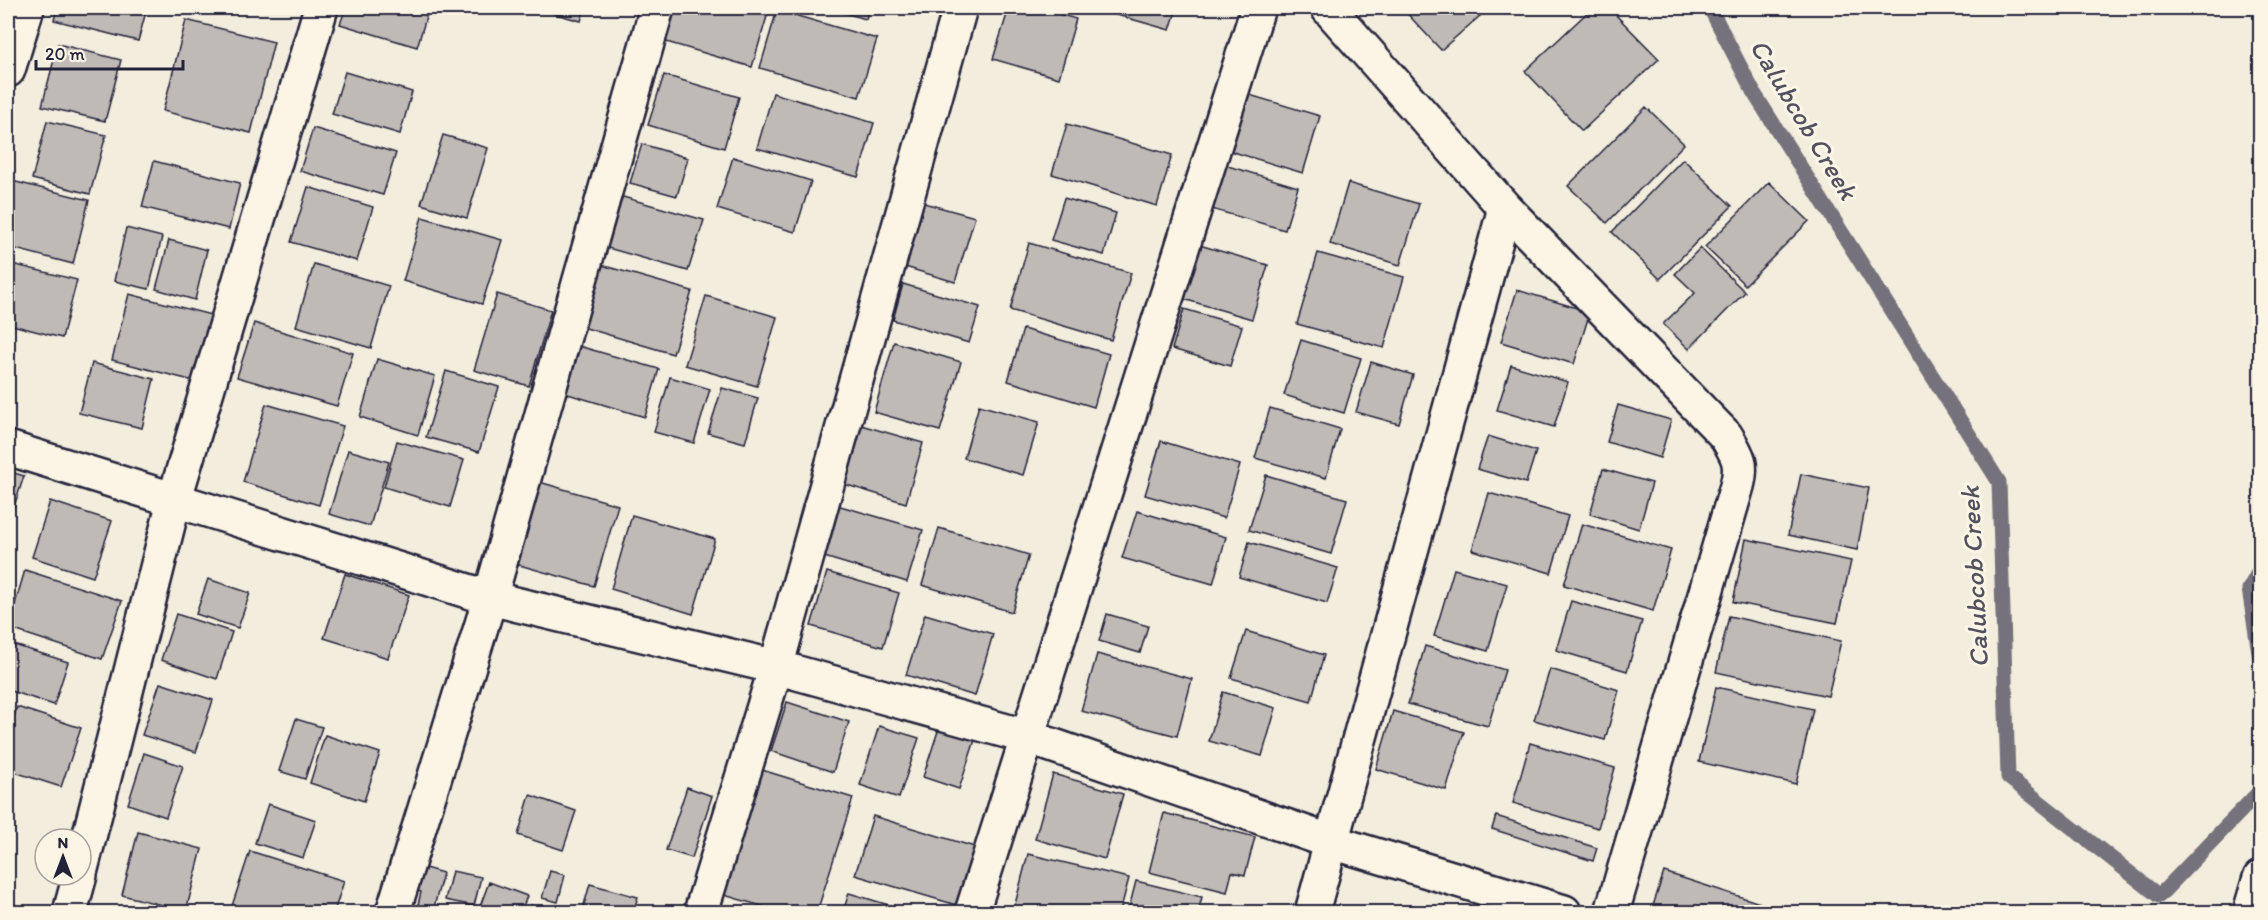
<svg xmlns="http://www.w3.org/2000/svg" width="2268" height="920" viewBox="0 0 2268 920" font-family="Itim,sans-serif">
  <rect width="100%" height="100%" fill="#f3edde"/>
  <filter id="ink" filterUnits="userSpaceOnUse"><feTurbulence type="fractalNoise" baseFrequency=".0167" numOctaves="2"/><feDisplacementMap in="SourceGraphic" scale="12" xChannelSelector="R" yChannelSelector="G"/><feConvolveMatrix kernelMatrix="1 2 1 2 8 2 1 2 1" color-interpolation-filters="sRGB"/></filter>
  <g filter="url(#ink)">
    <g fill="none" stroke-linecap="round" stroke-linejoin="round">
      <path stroke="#75727b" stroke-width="15" d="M1710,8L1754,93L1999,482L2008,777L2159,896L2260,791
        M2260,569L2249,589L2260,659"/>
    </g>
    <path fill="#bfbab6" stroke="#22223b" stroke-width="1.5" d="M57,8H147L138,41L54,20Z
      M346,8H429L417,47L340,24Z
      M534,8H585L581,21Z
      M673,8H749L768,13L752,67L663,41Z
      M827,8H869L866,19Z
      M1009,8H1037L1076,19L1059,78L993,59Z
      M1092,8H1177L1170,30Z
      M1402,8H1489L1441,50Z
      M1592,8H1609L1659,59L1582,131L1525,71Z
      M777,10L877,39L859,97L760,68Z
      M186,20L274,42L251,133L163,111Z
      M58,44L121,60L105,121L42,106Z
      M345,72L412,92L400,134L332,114Z
      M664,75L739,97L724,148L648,125Z
      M773,93L874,123L858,177L757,148Z
      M1246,94L1320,116L1303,173L1230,151Z
      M1646,107L1684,144L1607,223L1568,186Z
      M47,121L106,135L90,194L32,179Z
      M1067,124L1172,155L1157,206L1052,174Z
      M313,128L396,153L383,195L300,171Z
      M443,135L488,148L467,218L421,204Z
      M642,144L688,158L677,196L630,183Z
      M733,157L811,181L795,232L717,209Z
      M1683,159L1732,206L1660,279L1612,232Z
      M154,161L240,183L229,229L142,207Z
      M1221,164L1298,187L1285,230L1208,208Z
      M8,180L89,200L73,264L8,247Z
      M1769,182L1809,221L1745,285L1705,247Z
      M1348,183L1419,204L1400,265L1330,244Z
      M308,187L373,207L357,261L291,242Z
      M616,195L704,220L688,271L601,246Z
      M1064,198L1116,213L1104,255L1051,240Z
      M924,203L975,217L955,282L905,267Z
      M422,217L502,240L482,304L403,281Z
      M126,228L162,237L149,289L114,281Z
      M169,240L207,250L195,300L156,289Z
      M1029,243L1131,273L1111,340L1010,310Z
      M1196,244L1268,265L1252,319L1180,298Z
      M1700,248L1745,292L1689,349L1663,324L1695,293L1675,274Z
      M1318,253L1404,277L1384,348L1297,324Z
      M8,263L77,280L62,338L8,324Z
      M314,264L389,286L371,348L296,326Z
      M598,264L692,291L673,354L579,326Z
      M903,284L980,307L969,343L893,320Z
      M1517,290L1590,312L1574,364L1501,342Z
      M129,294L215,316L198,382L112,360Z
      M497,294L551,310L529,386L474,370Z
      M706,296L777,317L757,386L685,365Z
      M1184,309L1242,326L1230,366L1172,349Z
      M254,323L353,353L337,406L237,377Z
      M1023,329L1109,354L1094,407L1008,381Z
      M1301,340L1361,358L1344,413L1284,395Z
      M894,342L961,362L940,431L874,412Z
      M575,345L659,369L645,417L561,392Z
      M377,359L435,376L418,435L360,417Z
      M1371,362L1413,375L1399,424L1356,412Z
      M92,363L154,379L142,428L79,413Z
      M1511,365L1568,382L1554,427L1497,410Z
      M446,371L499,387L479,452L426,437Z
      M670,377L710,389L694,443L654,432Z
      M722,388L758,398L745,443L708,433Z
      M266,404L343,426L319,505L243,482Z
      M979,405L1039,422L1023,475L964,458Z
      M1618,405L1671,420L1660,458L1607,442Z
      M1270,408L1340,429L1326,478L1255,458Z
      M854,423L923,443L906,503L837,482Z
      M1488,436L1536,451L1526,483L1477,469Z
      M397,441L464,460L450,507L384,487Z
      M1161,441L1240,465L1224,518L1145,495Z
      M348,450L389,462L370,526L329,514Z
      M1603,469L1652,483L1639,529L1590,514Z
      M8,471L24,476L8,525Z
      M1801,474L1869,488L1857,550L1788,535Z
      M1266,475L1347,499L1331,554L1249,530Z
      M536,481L618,505L594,586L512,563Z
      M1489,493L1568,516L1551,573L1472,550Z
      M50,501L112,521L93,577L32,557Z
      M837,505L923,530L907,582L821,556Z
      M1137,511L1226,537L1213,584L1122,558Z
      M632,515L715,539L693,614L611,589Z
      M1582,524L1671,550L1653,611L1564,585Z
      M939,528L1029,555L1012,612L922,585Z
      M1746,539L1851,561L1837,623L1733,602Z
      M1249,542L1338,568L1327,603L1239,577Z
      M1454,569L1507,584L1488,651L1434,636Z
      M25,570L122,601L102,659L8,628Z
      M827,572L899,593L883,647L811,626Z
      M345,574L409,595L388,658L324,638Z
      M208,579L250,593L238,628L196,614Z
      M1571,601L1642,621L1627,671L1556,650Z
      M176,614L232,632L217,679L161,660Z
      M925,614L993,634L975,696L906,675Z
      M1107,614L1148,626L1140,653L1099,641Z
      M1729,616L1841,641L1828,696L1716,672Z
      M1246,631L1324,655L1311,701L1231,678Z
      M8,643L68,662L54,705L8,690Z
      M1425,646L1505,670L1488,726L1408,704Z
      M1097,654L1192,679L1177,736L1081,711Z
      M1550,669L1619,690L1605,740L1534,720Z
      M160,683L213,700L196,752L142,735Z
      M1716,687L1813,709L1796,784L1699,762Z
      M1223,692L1276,708L1262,756L1209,741Z
      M787,702L849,722L833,772L771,751Z
      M17,707L81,728L61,787L8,770V737Z
      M1393,711L1464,732L1446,790L1376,769Z
      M296,719L322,727L305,779L279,771Z
      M879,726L919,738L899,798L860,785Z
      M939,728L975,740L959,789L923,777Z
      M325,735L380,753L364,801L310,783Z
      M1530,743L1615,768L1598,828L1513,803Z
      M144,753L183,766L166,817L128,804Z
      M762,770L853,798L817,912H782L724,895Z
      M1053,774L1123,794L1105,859L1035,839Z
      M687,787L712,796L692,858L666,850Z
      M530,795L576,811L563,850L518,835Z
      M268,804L316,820L303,858L255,843Z
      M1164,813L1255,837L1245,875L1232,872L1227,892L1149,872Z
      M873,816L978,848L960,906L855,875Z
      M1496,816L1597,848L1593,861L1492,829Z
      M138,832L202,849L186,911L122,895Z
      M250,851L344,881L334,912H230Z
      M1028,854L1129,878L1120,912H1013Z
      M418,866L443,873L434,907L417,909L421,892L412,889Z
      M452,871L481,877L474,906L445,900Z
      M550,871L565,875L558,902L542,898Z
      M1664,872L1766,905L1764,912H1651Z
      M1136,881L1202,897L1198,912H1128Z
      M489,882L527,896L521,912H478Z
      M590,884L638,897L633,912H582Z
      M849,893L912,912H843Z
      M401,905L417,909L424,912H398Z
      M531,905L547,911V912H529Z
      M1209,908L1228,912H1208Z"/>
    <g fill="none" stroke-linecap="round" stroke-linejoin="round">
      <defs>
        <path id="street" d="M1328,8L1505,208L1726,436C1738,456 1743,463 1737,486L1612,912
          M8,70L27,8
          M8,448L490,598L776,667L1028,737L1332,842L1564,912
          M81,869L174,501L321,8
          M70,912L80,875
          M393,912L490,598L657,8
          M701,912L776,667L960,8
          M972,912L1258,8
          M1312,912L1505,208
          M2250,912L2260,878"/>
      </defs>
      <use href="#street" stroke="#22223b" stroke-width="38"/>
      <use href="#street" stroke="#fcf5e5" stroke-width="33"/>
    </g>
  </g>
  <g text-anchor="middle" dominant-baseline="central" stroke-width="6" stroke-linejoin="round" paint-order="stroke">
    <g font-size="27" font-style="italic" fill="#525160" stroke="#fcf5e5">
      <text transform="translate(1804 119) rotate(59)">Calubcob Creek</text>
      <text transform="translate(1974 577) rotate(-93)">Calubcob Creek</text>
    </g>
  </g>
  <rect width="2268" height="920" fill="none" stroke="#fcf5e5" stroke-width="30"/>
  <rect x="15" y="15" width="2238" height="890" fill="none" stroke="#22223b" stroke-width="2" filter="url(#ink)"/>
  <g transform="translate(63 857)"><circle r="28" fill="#fcf5e5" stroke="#a5a1a1" stroke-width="1.5"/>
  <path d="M0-4.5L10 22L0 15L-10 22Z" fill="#22223b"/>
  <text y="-9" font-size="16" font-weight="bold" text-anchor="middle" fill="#22223b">N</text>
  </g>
  <path d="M36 60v9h147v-9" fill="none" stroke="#22223b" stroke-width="3"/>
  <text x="45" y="60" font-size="18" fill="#22223b" stroke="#fcf5e5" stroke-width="4.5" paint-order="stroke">20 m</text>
</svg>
